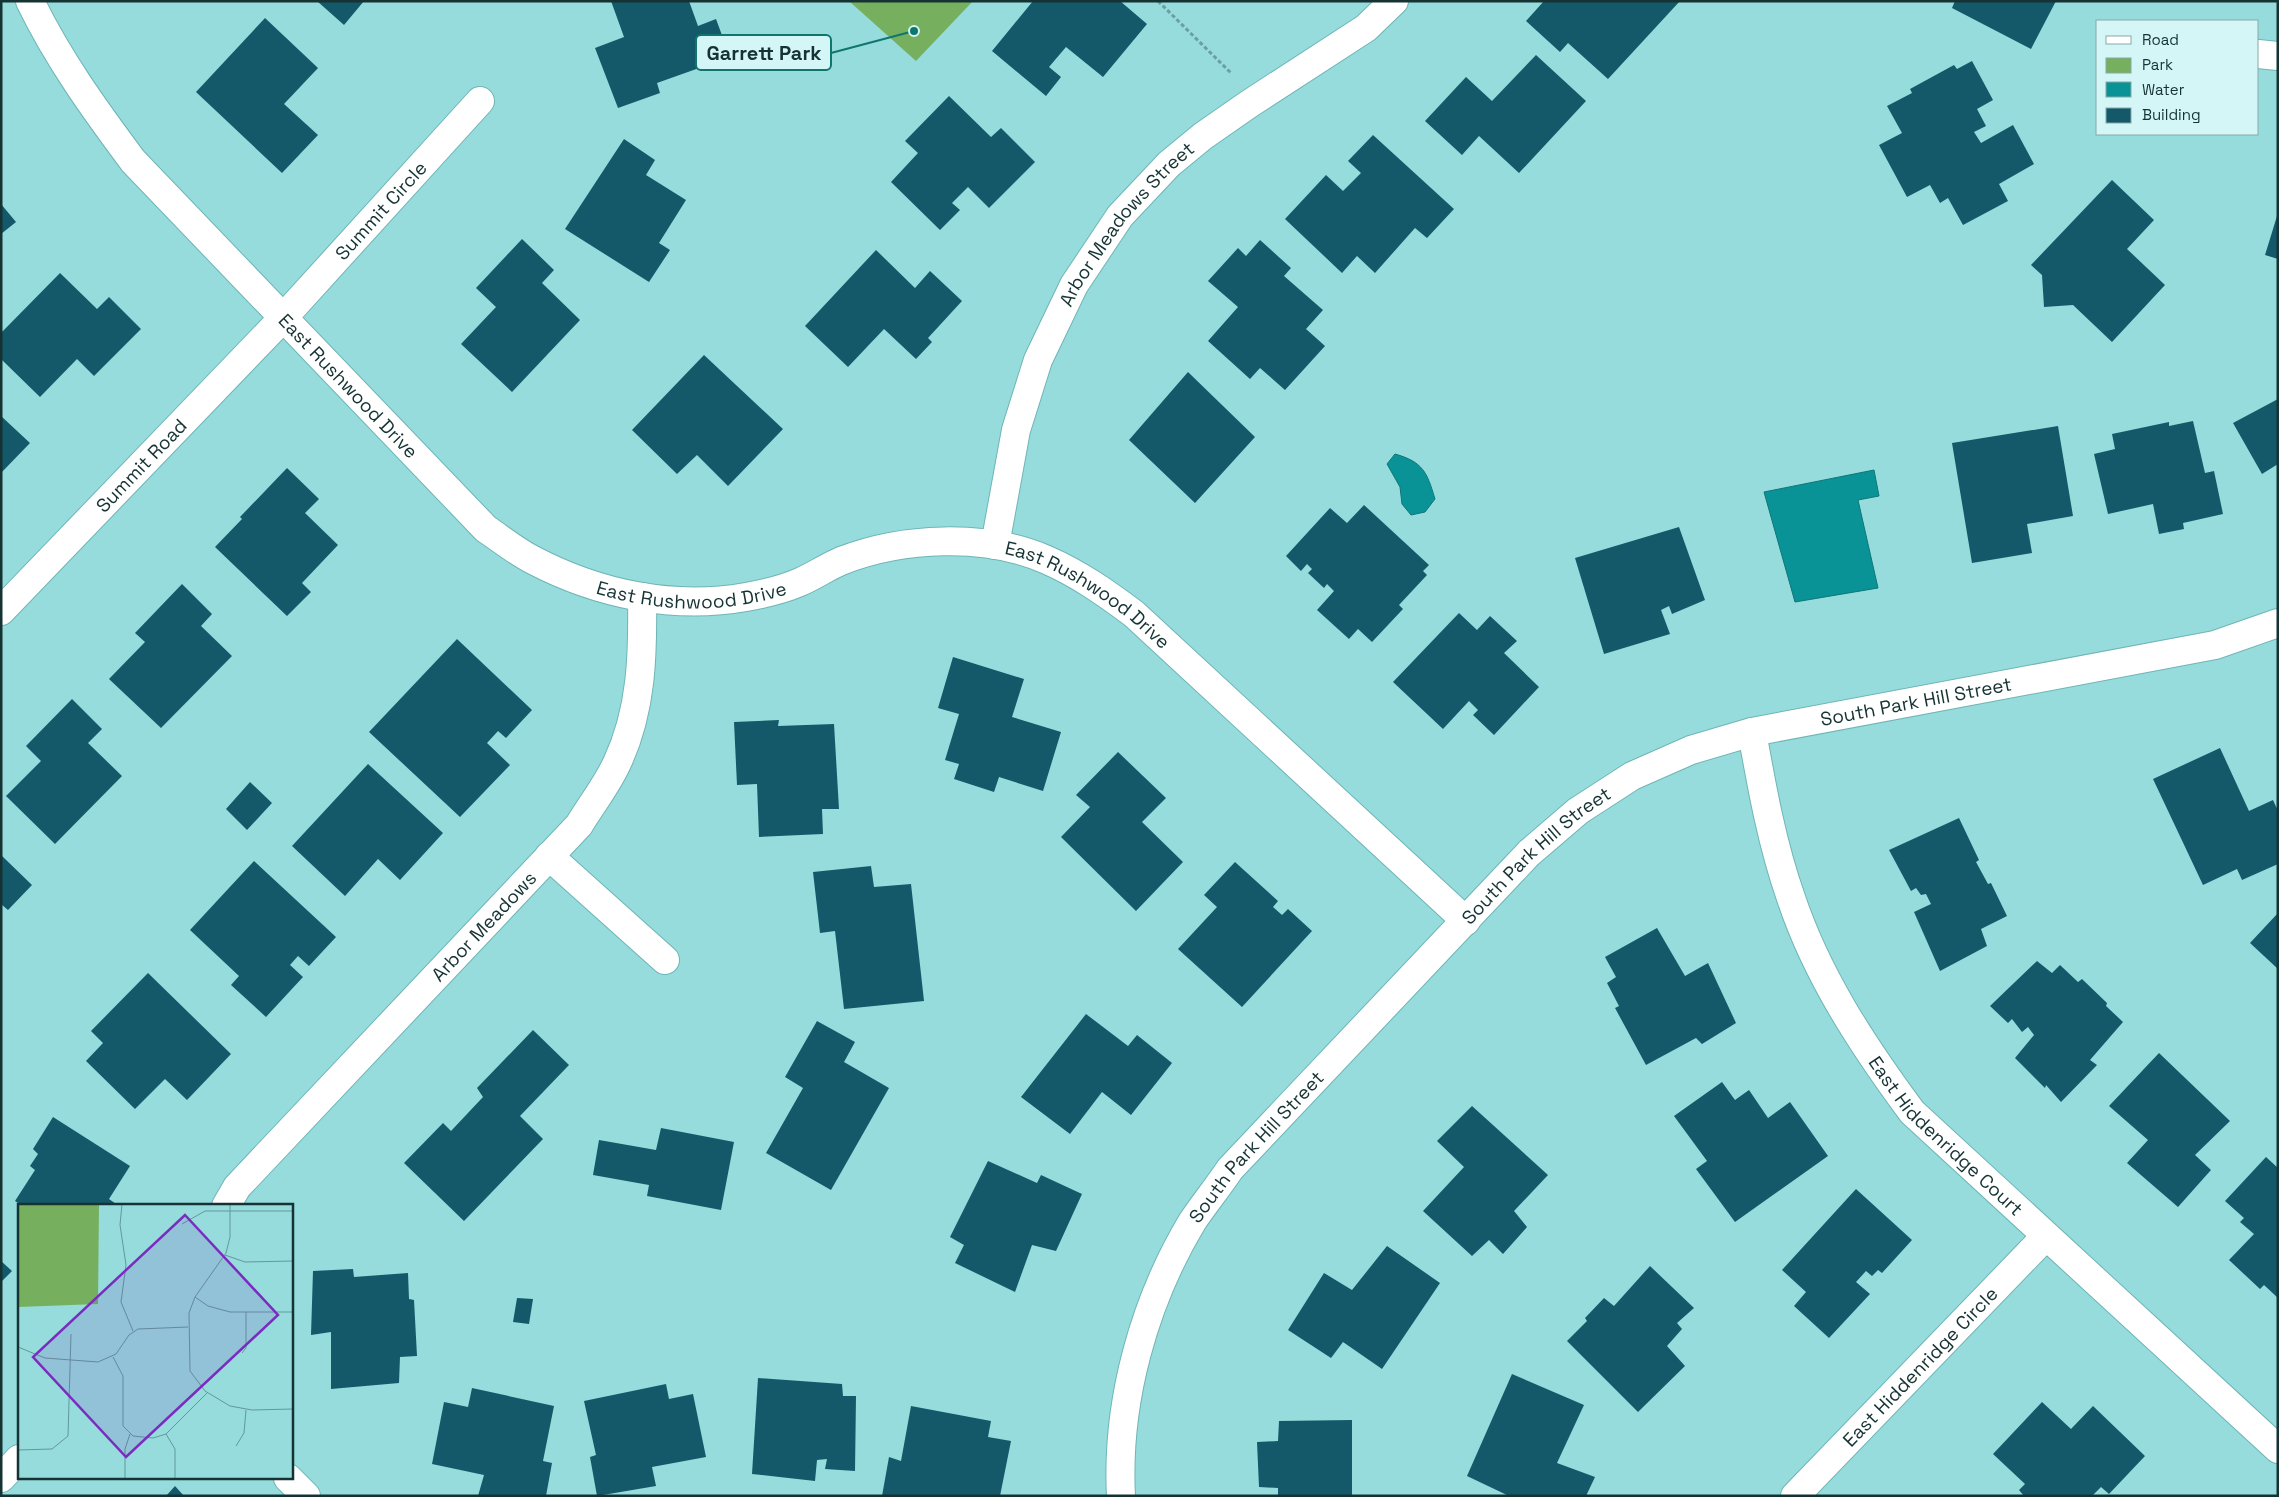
<svg xmlns="http://www.w3.org/2000/svg" width="2279" height="1497" viewBox="0 0 2279 1497" font-family="'Space Grotesk',sans-serif">
  <rect width="100%" height="100%" fill="#96dcdd"/>
  <path fill="#76b05e" d="M849,1H973L916,61Z"/>
  <path fill="#0a9396" stroke="#0e7679" d="M1395,454C1423,462 1427,472 1435,499L1425,512L1411,515L1402,504L1400,487L1387,464Z
    M1874,470L1879,496L1858,500L1878,588L1795,602L1764,492Z"/>
  <path fill="#135969" d="M317,1H364L344,25Z
    M611,1H689L698,26L716,19L730,57L657,83L660,93L618,108L595,48L624,37Z
    M1033,1H1120L1147,24L1103,77L1066,47L1049,67L1061,77L1046,96L992,51Z
    M1544,1L1600,2L1680,1L1608,79L1568,43L1560,52L1526,21Z
    M1955,1H2056L2031,49L1952,8Z
    M265,18L318,68L284,104L318,135L282,173L196,92Z
    M1536,55L1586,101L1519,173L1479,136L1462,155L1425,121L1466,77L1492,101Z
    M1972,61L1993,100L1977,109L1986,126L1974,132L1981,143L2013,125L2034,164L1999,184L2008,201L1963,225L1948,198L1940,203L1930,185L1907,197L1879,145L1902,133L1887,106L1912,93L1910,89L1954,65L1957,69Z
    M949,96L991,137L1001,128L1035,162L989,208L968,187L952,203L960,210L940,230L891,182L918,153L905,141Z
    M1373,135L1454,209L1427,238L1415,228L1375,273L1357,256L1342,273L1285,219L1326,175L1343,191L1361,173L1348,161Z
    M624,139L655,160L646,175L686,200L659,243L670,250L649,282L565,229Z
    M2112,180L2154,220L2127,249L2165,285L2112,342L2073,305L2044,307L2042,275L2031,265Z
    M1,204L16,222L1,234Z
    M2277,216H2278V259L2265,255Z
    M522,239L554,270L542,283L580,320L512,392L461,344L496,307L476,288Z
    M1260,240L1291,268L1284,276L1323,310L1306,329L1325,346L1285,390L1260,368L1250,379L1208,341L1238,307L1208,281L1238,248L1246,256Z
    M876,250L915,288L930,271L962,301L928,338L932,342L916,359L884,329L848,367L805,326Z
    M60,273L97,309L109,297L141,329L94,376L77,359L40,397L1,359V333Z
    M704,355L783,429L728,486L697,455L677,474L632,430Z
    M1188,372L1255,437L1195,503L1129,440Z
    M2278,399V464L2262,474L2233,423Z
    M1,416L30,443L1,473Z
    M2193,421L2205,473L2214,471L2223,514L2183,523L2184,529L2159,534L2153,504L2108,514L2094,454L2115,449L2112,434L2169,422V426Z
    M2058,426L2073,516L2027,524L2032,553L1972,563L1952,443Z
    M287,468L319,499L305,513L338,545L302,583L311,592L287,616L215,547L242,519L240,517Z
    M1364,505L1429,565L1423,571L1427,575L1399,605L1403,609L1372,642L1358,629L1349,639L1317,610L1334,591L1327,584L1324,588L1308,573L1312,569L1307,564L1301,571L1286,556L1330,508L1347,523Z
    M1679,527L1705,600L1672,614L1669,606L1661,610L1670,634L1604,654L1575,558Z
    M182,584L212,614L201,626L232,656L161,728L109,679L145,642L135,633Z
    M1459,613L1477,630L1490,616L1517,641L1504,653L1539,687L1494,735L1473,715L1478,710L1469,701L1443,729L1393,682Z
    M457,639L532,710L506,738L498,731L487,743L510,765L460,817L369,732Z
    M953,657L1024,679L1012,717L1061,732L1043,791L999,777L994,792L954,779L959,764L945,760L959,714L938,708Z
    M72,699L102,729L88,743L122,776L55,844L6,796L41,761L26,746Z
    M779,720L778,726L834,724L839,809H822L823,834L759,837L757,784L737,785L734,722Z
    M2220,748L2249,811L2273,800L2278,811V864L2242,880L2237,869L2203,885L2153,779Z
    M1118,752L1166,798L1142,822L1183,862L1136,911L1061,837L1090,807L1076,795Z
    M368,764L443,833L400,880L378,859L345,896L292,846Z
    M250,782L272,803L247,830L226,809Z
    M1959,818L1979,860L1976,862L1988,884L1991,883L2007,916L1981,929L1987,946L1940,971L1914,912L1931,904L1926,894L1921,895L1916,888L1911,891L1889,850Z
    M1,855L32,885L8,910L1,904Z
    M254,861L336,937L309,966L298,956L290,965L303,977L266,1017L231,985L239,976L190,930Z
    M1235,862L1278,901L1273,907L1282,915L1288,909L1312,931L1242,1007L1178,949L1217,907L1204,895Z
    M871,866L874,887L911,884L924,1001L844,1009L835,931L820,933L813,872Z
    M2278,913V969L2250,943Z
    M1657,928L1685,976L1708,963L1736,1023L1702,1044L1696,1038L1646,1065L1615,1008L1619,1006L1607,983L1616,977L1605,957Z
    M2037,961L2052,973L2060,965L2078,982L2082,979L2107,1003L2106,1006L2123,1022L2090,1060L2097,1065L2061,1102L2046,1085L2045,1088L2015,1058L2034,1035L2028,1027L2022,1032L2012,1019L2008,1023L1990,1006Z
    M148,973L231,1054L187,1100L165,1079L135,1109L86,1061L103,1043L91,1031Z
    M1086,1014L1128,1046L1137,1035L1172,1063L1131,1115L1102,1092L1070,1134L1021,1097Z
    M817,1021L855,1042L844,1062L889,1088L831,1190L766,1153L803,1088L785,1077Z
    M533,1030L569,1065L520,1116L543,1139L464,1221L404,1163L443,1123L451,1131L483,1097L477,1088Z
    M2159,1053L2230,1121L2195,1155L2211,1170L2178,1207L2127,1163L2148,1140L2109,1106Z
    M1722,1082L1735,1100L1749,1090L1768,1118L1790,1102L1828,1156L1735,1222L1696,1169L1707,1161L1674,1116Z
    M1472,1106L1548,1175L1514,1211L1527,1227L1503,1254L1489,1240L1472,1256L1423,1211L1464,1167L1437,1141Z
    M53,1117L130,1166L109,1199L119,1206H23L15,1201L35,1170L30,1166L38,1154L33,1149Z
    M661,1128L734,1142L721,1210L647,1196L649,1185L593,1175L599,1140L656,1150Z
    M2266,1157L2278,1168V1298L2264,1285L2260,1289L2229,1260L2254,1234L2240,1222L2244,1218L2225,1201Z
    M988,1161L1037,1183L1041,1175L1082,1194L1056,1251L1032,1245L1015,1292L955,1263L964,1245L950,1237Z
    M1856,1189L1912,1240L1882,1273L1878,1270L1872,1276L1866,1271L1856,1282L1870,1294L1829,1338L1794,1306L1806,1292L1782,1270Z
    M1387,1246L1440,1283L1382,1369L1343,1342L1331,1358L1288,1330L1324,1273L1352,1290Z
    M1,1261L12,1271L1,1282Z
    M1650,1266L1694,1308L1677,1323L1682,1329L1667,1346L1685,1366L1638,1412L1567,1341L1587,1321L1585,1318L1604,1298L1614,1306Z
    M353,1269L354,1277L408,1273L409,1299L414,1300L417,1356L400,1357L399,1383L331,1389V1332L311,1335L313,1271Z
    M517,1298L533,1299L529,1324L513,1322Z
    M1512,1374L1584,1405L1557,1463L1595,1477L1586,1496H1509L1467,1476Z
    M758,1378L842,1384L843,1396H856L855,1471L825,1469L827,1459L817,1460L815,1481L752,1474Z
    M666,1384L669,1399L693,1394L706,1457L652,1467L656,1486L597,1496L590,1457L596,1455L584,1401Z
    M472,1388L554,1406L543,1461L552,1463L546,1496H478L484,1475L432,1464L444,1402L468,1407Z
    M2042,1402L2071,1429L2093,1406L2145,1456L2109,1494L2101,1487L2092,1496H2024L2019,1490L2025,1484L1993,1454Z
    M911,1406L991,1421L988,1437L1011,1441L1000,1496H882L889,1457L901,1461Z
    M1352,1420V1496H1278V1488L1259,1487L1257,1442L1278,1441L1279,1421Z
    M175,1486L184,1496H166Z"/>
  <g fill="none" stroke-linecap="round" stroke-linejoin="round">
    <defs>
      <g id="minor">
        <path id="s1" d="M30,1C58,59 95,110 133,161L486,529C501,539 517,552 533,560C598,594 673,610 746,597C763,594 784,589 800,582C814,576 827,567 841,561C902,537 986,533 1047,560C1079,574 1106,593 1134,614L1466,921"/>
        <path d="M2258,54L2278,56"/>
        <path id="s2" d="M995,545L1016,430L1038,360L1074,285L1120,216L1169,164L1203,136L1249,104L1366,28L1394,1"/>
        <path id="s3" d="M1,611L282,319L480,101"/>
        <path id="s4" d="M1752,732C1762,788 1772,844 1791,898C1817,976 1863,1046 1912,1112L2278,1449"/>
        <path d="M549,856L665,960"/>
        <path id="s5" d="M226,1206L237,1187L579,825C591,805 607,785 617,763C642,710 643,654 642,597"/>
        <path d="M1,1478L19,1459"/>
        <path d="M288,1478L306,1496"/>
        <path id="s6" d="M1121,1496C1116,1402 1144,1302 1192,1222C1204,1204 1218,1187 1230,1169L1529,853L1578,811L1632,776L1691,750L1752,732L2215,645L2278,623"/>
        <path id="s7" d="M1795,1496L2045,1237"/>
      </g>
    </defs>
    <use href="#minor" stroke="#6fb5b6" stroke-width="30"/>
    <path stroke="#69a0a1" stroke-width="3" stroke-dasharray="4 2.5" stroke-linecap="butt" d="M1158,1L1231,73"/>
    <use href="#minor" stroke="#fff" stroke-width="28"/>
  </g>
  <g text-anchor="middle" dominant-baseline="central" stroke-width="5" stroke-linejoin="round" paint-order="stroke">
    <g font-size="19" fill="#163334" stroke="#d4f6f6">
      <text stroke="none"><textPath href="#s3" startOffset="552">Summit Circle</textPath></text>
      <text stroke="none"><textPath href="#s2" startOffset="354">Arbor Meadows Street</textPath></text>
      <text stroke="none"><textPath href="#s1" startOffset="502">East Rushwood Drive</textPath></text>
      <text stroke="none"><textPath href="#s3" startOffset="202">Summit Road</textPath></text>
      <text stroke="none"><textPath href="#s1" startOffset="922">East Rushwood Drive</textPath></text>
      <text stroke="none"><textPath href="#s1" startOffset="1342">East Rushwood Drive</textPath></text>
      <text stroke="none"><textPath href="#s6" startOffset="1211">South Park Hill Street</textPath></text>
      <text stroke="none"><textPath href="#s6" startOffset="791">South Park Hill Street</textPath></text>
      <text stroke="none"><textPath href="#s5" startOffset="381">Arbor Meadows</textPath></text>
      <text stroke="none"><textPath href="#s4" startOffset="458">East Hiddenridge Court</textPath></text>
      <text stroke="none"><textPath href="#s6" startOffset="386">South Park Hill Street</textPath></text>
      <text stroke="none"><textPath href="#s7" startOffset="180">East Hiddenridge Circle</textPath></text>
    </g>
  </g>
  <g transform="translate(18 1204)">
    <rect width="275" height="275" fill="#96dcdd"/>
    <path d="M0,0H81L80,100L0,103Z" fill="#76b05e"/>
    <path fill="none" stroke="#639899" stroke-width="1" d="M104,0L102,21L108,61L103,98L115,127M212,0V33L208,49L177,93L171,109L172,167L187,187L212,202L234,206L275,205M164,20L187,7H275M207,51L227,58L275,57M177,93L190,102L212,108H275M0,143L27,154L80,158L98,150L111,131L120,125L170,123M224,149L228,144V108M95,153L105,172V222L115,232L135,234L148,230L189,189M148,230L157,245V275M218,242L226,229L228,206M0,246L34,245L50,232L53,130M107,275V245L112,230"/>
    <path fill="#7b2cbf" fill-opacity="0.15" stroke="#7b2cbf" stroke-width="2.5" d="M167,11L260,111L108,253L15,153Z"/>
    <rect width="275" height="275" fill="none" stroke="#163334" stroke-width="2.5"/>
  </g>
  <path fill="none" stroke="#0f766e" stroke-width="2" d="M914 31L831 53"/>
  <circle fill="#0f766e" stroke="#d4f6f6" stroke-width="2" cx="914" cy="31" r="5"/>
  <rect fill="#d4f6f6" stroke="#0f766e" stroke-width="2" x="696" y="35" width="135" height="35" rx="5"/>
  <g font-size="20" text-anchor="middle" font-weight="bold" fill="#163334">
    <text x="764" y="60">Garrett Park</text>
  </g>
  <rect width="2279" height="1497" fill="none" stroke="#163334" stroke-width="5"/>
  <rect x="2096" y="20" width="162" height="115" fill="#d4f6f6" stroke="#88a8a8"/>
  <rect x="2106" y="36" width="25" height="8" fill="#ffffff" stroke="#88a8a8"/>
  <text x="2142" y="45" font-size="15" fill="#163334">Road</text>
  <rect x="2106" y="58" width="25" height="15" fill="#76b05e" stroke="#88a8a8"/>
  <text x="2142" y="70" font-size="15" fill="#163334">Park</text>
  <rect x="2106" y="82" width="25" height="15" fill="#0a9396" stroke="#88a8a8"/>
  <text x="2142" y="95" font-size="15" fill="#163334">Water</text>
  <rect x="2106" y="108" width="25" height="15" fill="#135969" stroke="#88a8a8"/>
  <text x="2142" y="120" font-size="15" fill="#163334">Building</text>
</svg>
